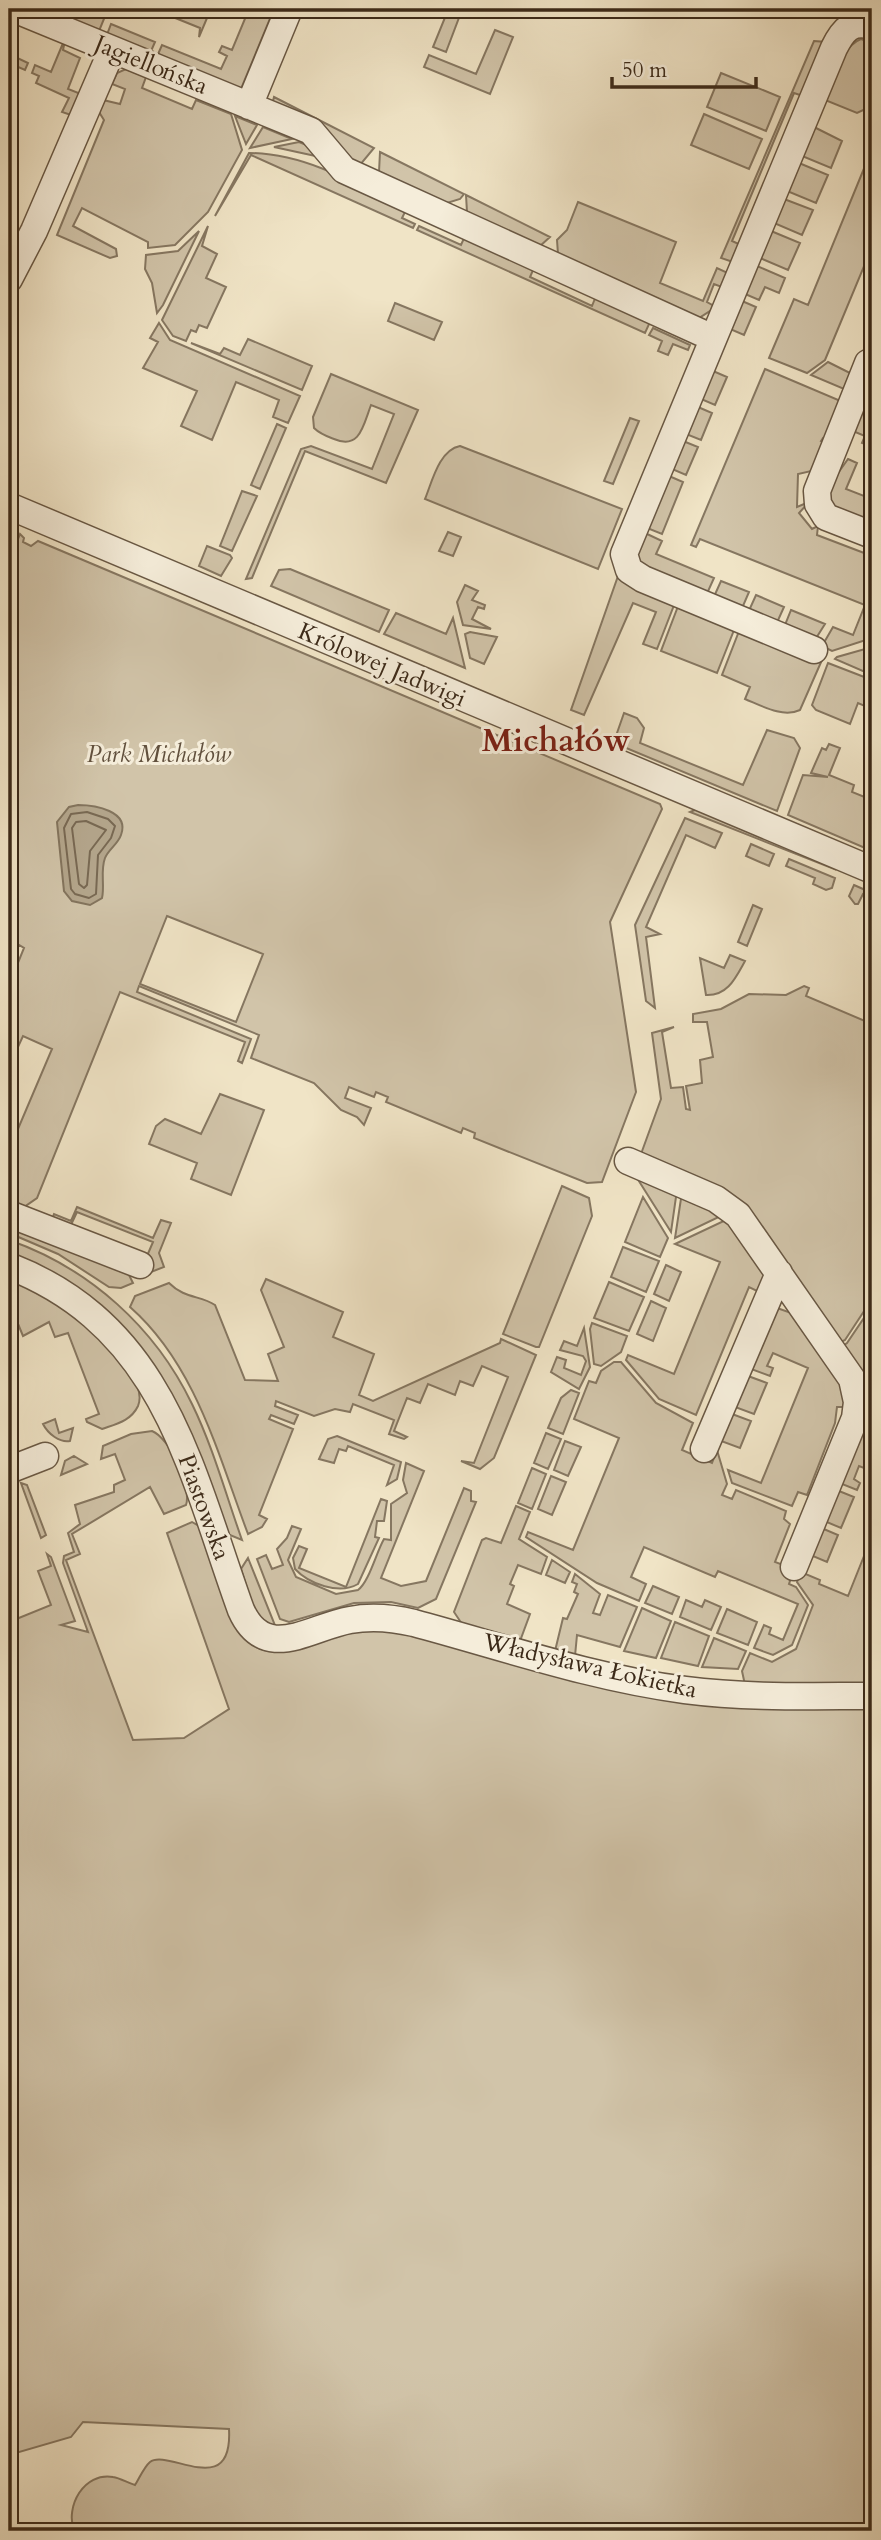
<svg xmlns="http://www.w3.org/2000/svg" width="881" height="2540" viewBox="0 0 881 2540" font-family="Cardo,serif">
  <rect width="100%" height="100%" fill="#f0e4c6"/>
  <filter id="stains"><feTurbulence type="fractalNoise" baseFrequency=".00286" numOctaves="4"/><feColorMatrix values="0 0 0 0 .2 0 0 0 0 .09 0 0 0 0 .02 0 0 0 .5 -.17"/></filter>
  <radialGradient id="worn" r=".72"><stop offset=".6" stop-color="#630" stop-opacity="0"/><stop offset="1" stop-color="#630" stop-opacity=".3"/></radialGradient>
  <path fill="#d1c4a9" stroke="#867761" stroke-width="2" fill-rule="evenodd" d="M48,9H108L97,36L45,15Z
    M153,9H208L210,11L199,37L200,28Z
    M249,9H274L241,89L155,61L162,45L221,69L227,56L219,52L222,46L232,50Z
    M448,10L460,15L446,52L433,47Z
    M111,24L155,42L148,58L105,40Z
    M495,30L513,37L490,94L424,67L429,55L476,74Z
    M66,36L63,50L80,58L68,89L81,94L71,115L62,112L69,98L36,83L39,76L32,73L35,65L51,72Z
    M9,38L17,41L11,55L28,63L25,70L9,63Z
    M861,39L872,43V106L857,113L825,100C833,81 841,46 861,39Z
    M814,41L826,42L806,97L794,93L732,241L743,246L733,262L721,258Z
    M126,69L146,77L142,88L192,109L196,100L231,114L242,150L208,212L175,245L148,248V242L82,208L73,226L116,249L117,256L110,258L57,235L104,120L99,112L103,100L120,104L125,89L112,84L117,73Z
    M721,73L780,97L766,131L707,107Z
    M274,97L374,148L360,165L273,101Z
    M704,114L762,139L749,169L691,145Z
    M235,116L257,125L246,144Z
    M263,127L292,139L250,148Z
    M814,127L842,141L831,168L802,156Z
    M299,142L314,148L320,157L274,147Z
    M872,149V247L825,360L807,373L769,358L794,299L808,305Z
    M380,152L464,194L460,199L447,203L379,172Z
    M249,153C305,153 357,184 406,210L402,218L415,224L413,228L251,155L215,216Z
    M799,163L828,175L816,203L787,191Z
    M466,195L550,237L540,246L467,212Z
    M784,199L813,210L802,235L774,223Z
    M578,202L676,242L660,283L703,301L717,268L730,274L727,289L714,284L707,302L716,307L699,318L558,254L557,240L567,230Z
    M208,226L202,246L217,254L206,278L226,287L207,328L199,325L196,332L191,330L186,341L173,336L162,320Z
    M419,226L461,245L465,236L534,268L530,277L592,306L596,296L650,322L645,333L417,230Z
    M199,231L163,305L157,313L152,283L145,269L146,255L178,251Z
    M771,231L800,243L788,270L760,258Z
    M757,266L785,278L779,293L765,287L759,300L745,294Z
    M742,301L756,307L744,335L730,329Z
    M395,303L442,322L434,340L388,321Z
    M159,323L170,340L300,396L288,423L273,417L279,400L236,382L212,440L181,426L197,391L143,368L158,342L150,338Z
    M653,328L690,345L688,350L673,344L668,355L658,351L662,341L649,335Z
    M248,339L312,366L302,390L191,343L220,354L224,348L240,355Z
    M828,362L850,373L844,389L811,375Z
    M765,369L843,402L828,441L823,438L821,441L827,444L816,470L798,474L797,507L809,502L799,513L812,529L818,526L817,535L872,556L869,639L832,651L822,646L833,627L853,635L865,605L700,539L696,547L691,545Z
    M713,371L727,377L715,405L701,399Z
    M331,374L418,410L386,483L305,451L252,578L246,579L301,449L311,446L372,469L394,414L371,405C363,426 360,450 334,439C326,436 320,434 314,428L313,417Z
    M872,387V426L865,444L862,443L865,436L848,429Z
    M698,407L712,413L701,440L686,434Z
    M630,418L639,421L613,484L604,481Z
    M277,424L286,428L260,489L251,485Z
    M683,441L698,447L686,475L672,469Z
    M460,446L622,509L598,569L425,499C432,482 439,450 460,446Z
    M848,459L857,463L846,489L872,499L870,506L872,507V528L835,514L824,493Z
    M669,476L683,482L662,534L647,528Z
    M242,491L257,496L232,551L220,546Z
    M448,532L461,537L453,556L439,551Z
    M645,533L662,541L656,554L714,578L705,598L644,572L634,547Z
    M20,534L24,538L23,542L31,546L38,541L660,804L662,809L610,922L636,1092L602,1182L587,1183L474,1138L475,1133L463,1128L461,1133L386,1102L388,1097L376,1092L374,1097L349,1087L345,1098L371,1108L364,1125L357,1117L341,1110L314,1083L251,1058L259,1035L139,986L137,992L251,1039L242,1063L238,1061L245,1042L120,992L37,1198L24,1207L9,1201V1150L52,1049L23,1036L12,1060L9,1059V985L24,948L19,945L9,970V562ZM167,916L263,954L236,1022L140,984Z
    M207,546L230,555L232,558L221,576L199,566Z
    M290,569L389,610L379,632L271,586L279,570Z
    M618,576L676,600L657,649L643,644L656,612L633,603L584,715L571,710Z
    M721,581L749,592L740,613L712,601Z
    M465,585L478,591L472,600L485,605L484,609L478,607L472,619L491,629L463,625L457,602Z
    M756,595L784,607L775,627L747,615Z
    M680,601L736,625L717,673L661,651Z
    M791,610L825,624L813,643L783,630Z
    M396,613L446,634L453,618L465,668L384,634Z
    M741,626L822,660L800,710C783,718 762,706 745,699L750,687L722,675Z
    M470,632L497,637L484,664L470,658L465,634Z
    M872,647V675L835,659L837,657Z
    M828,663L872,680V709L858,703L850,724L816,710L812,705Z
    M624,713L637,718L644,728L640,743L743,785L767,730L794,738L800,748L777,811L619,745L617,733Z
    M829,744L840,748L829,775L854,785L852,792L872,800V851L788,815L803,775L828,777L811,773L822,748L826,750Z
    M697,809L832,866L834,869L690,812Z
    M685,818L722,833L715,848L686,835L646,927L660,934L646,937L655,1008L646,1001L635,925Z
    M751,844L774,854L769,866L746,856Z
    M789,859L835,878L832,888L826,890L813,884L815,878L786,866Z
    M854,885L872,893V897L863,894L858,904H855L849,896Z
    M753,905L762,909L747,946L738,942Z
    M730,955L745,961C736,977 728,996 706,995L700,958L724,968Z
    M804,986L809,988L806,996L872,1024V1288L867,1291L872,1299L845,1340L837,1344L751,1220L641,1154L661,1099L652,1033L674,1027L662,1032L671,1088L683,1087L686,1109L690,1110L686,1086L702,1083L700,1060L713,1057L707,1022H693V1014L721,1009L749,994L786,995Z
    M220,1094L264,1110L231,1195L191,1179L197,1163L149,1144L156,1126L165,1119L201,1134Z
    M637,1178L677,1190L671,1232Z
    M562,1186L589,1198L592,1216L539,1347H536L503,1334Z
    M682,1192L725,1214L675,1238Z
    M643,1197L668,1238L660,1257L625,1242Z
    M77,1207L153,1238L161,1220L171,1223L159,1253L164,1267L138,1277L153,1242L77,1212L70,1227L52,1220L54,1214L71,1221Z
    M730,1218L765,1266L764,1288L757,1291L749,1287L696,1415L659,1399L626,1360L628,1355L674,1374L720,1262L675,1244Z
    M9,1220L124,1265L133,1283L121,1288L109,1287L58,1254L9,1233Z
    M9,1240C89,1268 155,1327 192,1404C213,1447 226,1495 242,1540L225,1533L172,1396L137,1344L9,1256Z
    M623,1247L659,1261L646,1292L611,1277Z
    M666,1265L681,1272L669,1301L654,1294Z
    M266,1279L343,1312L333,1337L374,1354L359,1395L373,1401L500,1343L501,1339L536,1355L494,1458L480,1469L461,1461L474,1463L508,1377L482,1366L473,1386L460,1381L455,1395L428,1384L420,1403L407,1398L394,1431L407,1437L404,1439L389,1434L394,1420L353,1404L350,1412L335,1409L314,1416L276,1401L275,1406L298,1415L294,1424L271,1415L269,1419L293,1429L259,1515L267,1519L262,1527L248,1534C218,1455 196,1365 130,1307L135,1296L169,1283C185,1299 200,1295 215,1305L245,1380L278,1381L268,1354L284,1347L261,1290Z
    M9,1281C44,1283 154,1369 138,1406C131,1421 116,1424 102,1429L87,1422L86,1419L99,1414L68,1333L55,1337L49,1322L23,1336L9,1302Z
    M609,1282L644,1297L629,1331L594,1318Z
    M651,1301L666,1308L653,1341L637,1334Z
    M777,1308L800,1316L844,1379L849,1407H837L835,1423L807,1495L798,1492L792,1506L732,1483L728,1470L761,1483L808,1368L773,1353L767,1366L773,1368L770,1376L751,1369Z
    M866,1315L872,1319V1373L869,1368L858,1374L840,1348L847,1343Z
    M592,1323L627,1336L621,1352L601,1366L594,1364L590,1329Z
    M584,1328L590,1367L579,1389L551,1372L557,1357L566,1360L564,1368L581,1375L586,1361L583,1356L560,1350L564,1341L577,1346Z
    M614,1362H621L656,1403L693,1423L682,1450L712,1463L717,1450L727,1484L722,1495L732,1499L736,1490L786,1511L784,1519L790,1524L775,1562L794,1569L789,1584L796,1587L808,1605L792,1645L773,1655L754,1648L764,1625L771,1628L769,1634L783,1640L798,1604L718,1571L715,1577L644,1547L631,1577L646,1584L639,1601L597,1583L526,1537L528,1532L573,1550L619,1438L574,1419L589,1381L596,1383L601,1371Z
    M748,1376L767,1383L754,1414L735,1407Z
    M571,1390L579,1393L563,1434L548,1428L561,1398Z
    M869,1404L872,1407V1471L859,1466L854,1479L860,1483L857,1490L837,1482Z
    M732,1414L751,1421L740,1448L721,1441Z
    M55,1419L59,1433L73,1428L70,1441C60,1443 48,1434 43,1424Z
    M152,1431C170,1438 192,1487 186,1505L164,1514L150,1487L72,1534L80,1554L66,1560L133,1740L184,1738L229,1709L167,1533L192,1522L199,1526L238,1629C266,1675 312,1637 350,1631C364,1628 380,1629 394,1629C416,1631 441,1641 462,1647L872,1706V2531H74C65,2506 84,2472 113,2477C120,2478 128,2483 135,2485C139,2479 144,2467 150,2462C168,2448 233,2501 229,2429L83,2422L71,2437L9,2455V1622L51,1605L38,1571L51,1566L47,1554L51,1557L75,1621L61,1625L88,1632L63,1563L64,1556L74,1552L68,1533L80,1524L75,1505L114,1492V1485L125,1480L115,1454L101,1459L103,1446L131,1434Z
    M546,1433L561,1439L548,1469L534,1463Z
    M337,1436L401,1462L397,1479L387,1485L394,1465L348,1446L346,1451L339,1449L334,1463L319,1459L328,1439Z
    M565,1441L581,1447L568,1476L554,1470Z
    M74,1456L87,1464L61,1475L65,1461Z
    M406,1463L424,1471L381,1578L401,1586L426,1581L464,1488L471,1491V1501L476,1502L436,1599L418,1608L391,1602L354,1603L289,1622L280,1619L257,1559L266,1555L272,1569L283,1565L277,1549L287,1538L292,1526L301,1529L288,1560L296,1577L336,1594L358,1590C369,1582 376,1553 384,1539L391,1540V1504L407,1493L403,1480Z
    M532,1468L546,1474L532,1509L518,1503Z
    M551,1476L566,1482L552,1515L538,1509Z
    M21,1483L27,1485L46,1535L41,1538Z
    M834,1489L854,1497L841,1528L822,1520Z
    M381,1499L387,1501L384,1521H377L375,1537L379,1538L358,1584C339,1595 309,1584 295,1569L293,1558L299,1546L307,1549L299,1568L346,1587Z
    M516,1506L530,1512L519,1539L547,1557L541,1574L518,1565L510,1584L514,1586L507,1604L530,1614L520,1641L462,1624L454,1612L482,1540L486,1538L501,1543Z
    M819,1527L838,1535L827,1562L808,1554Z
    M872,1536V1686L745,1685L742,1671L750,1653L772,1662L796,1649L813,1605L797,1582L801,1572L820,1580L819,1584L848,1596Z
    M248,1558L276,1628L255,1614L241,1569Z
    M552,1560L570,1572L565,1583L546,1575Z
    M575,1574L600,1594L593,1613L600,1615L608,1595L637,1607L620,1647L577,1635L575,1656L555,1651L563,1618L567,1619L578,1594L574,1592L577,1584L572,1582Z
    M653,1586L679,1597L672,1614L645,1603Z
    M686,1600L702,1607L705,1600L721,1607L711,1630L680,1617Z
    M642,1608L671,1621L656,1658L624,1651Z
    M727,1609L757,1622L748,1645L717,1633Z
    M675,1622L709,1636L698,1666L661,1658Z
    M714,1638L746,1651L738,1669L702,1667Z"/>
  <path fill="#b3a58b" stroke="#83745d" stroke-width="2" d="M78,805C95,805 130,811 121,835C118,844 108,850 105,858C100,871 105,885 102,898L90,905L72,901L64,891L57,822L69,807Z"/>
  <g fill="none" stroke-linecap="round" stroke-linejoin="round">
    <path stroke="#786852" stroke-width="2" d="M87,812L108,819L115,826L111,838L98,855L96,894L89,898L75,894L71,889L64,828L71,814Z
      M86,821L106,830L90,851L87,885L84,888L79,884L72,828L76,822Z"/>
    <defs>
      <path id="minor" d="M14,9L311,131L344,170L713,338
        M249,106L289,9
        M9,279L34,231L112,50
        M868,363L817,491L818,504L826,517L872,535
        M9,506L872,870
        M814,650L643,579L629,570L624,554L834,48C843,30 851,20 872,26
        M628,1161L716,1199L738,1215L852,1379L857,1402L855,1418L794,1567
        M9,1214L140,1265
        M9,1266C165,1327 190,1469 241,1610C265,1664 310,1627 350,1620C371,1616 393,1618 414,1623C503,1647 593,1678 685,1690C747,1698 810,1696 872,1696
        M704,1449L779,1273
        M9,1470L45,1456"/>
    </defs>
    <use href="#minor" stroke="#695844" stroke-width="29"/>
    <use href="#minor" stroke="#f5edda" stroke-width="26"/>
  </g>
  <g text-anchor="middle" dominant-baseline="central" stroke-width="6" stroke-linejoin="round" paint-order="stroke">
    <g font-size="24" fill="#3c2a19" stroke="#f5edda">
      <text transform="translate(151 65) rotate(22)">Jagiellońska</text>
      <text transform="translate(382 665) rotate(23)">Królowej Jadwigi</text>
      <text transform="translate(204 1507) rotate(70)">Piastowska</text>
      <text transform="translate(590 1666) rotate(13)">Władysława Łokietka</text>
    </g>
    <g font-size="24" font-style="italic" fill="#61503d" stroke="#f5edda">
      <text x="159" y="754">Park Michałów</text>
    </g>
    <g font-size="32" font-weight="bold" fill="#7a1f14" stroke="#f5edda">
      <text x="556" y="741">Michałów</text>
    </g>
  </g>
  <rect width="881" height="2540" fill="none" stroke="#f0e4c6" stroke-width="35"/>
  <rect x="10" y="10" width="860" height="2519" fill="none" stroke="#3c2a19" stroke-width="3.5"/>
  <rect x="18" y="18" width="846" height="2505" fill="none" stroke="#3c2a19" stroke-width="2"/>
  <path d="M612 77v10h144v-10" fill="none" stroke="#3c2a19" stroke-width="3.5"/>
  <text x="622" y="77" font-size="21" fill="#3c2a19" stroke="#f5edda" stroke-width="5" paint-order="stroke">50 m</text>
  <rect width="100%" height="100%" filter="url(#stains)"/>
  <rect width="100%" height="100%" fill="url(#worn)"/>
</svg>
